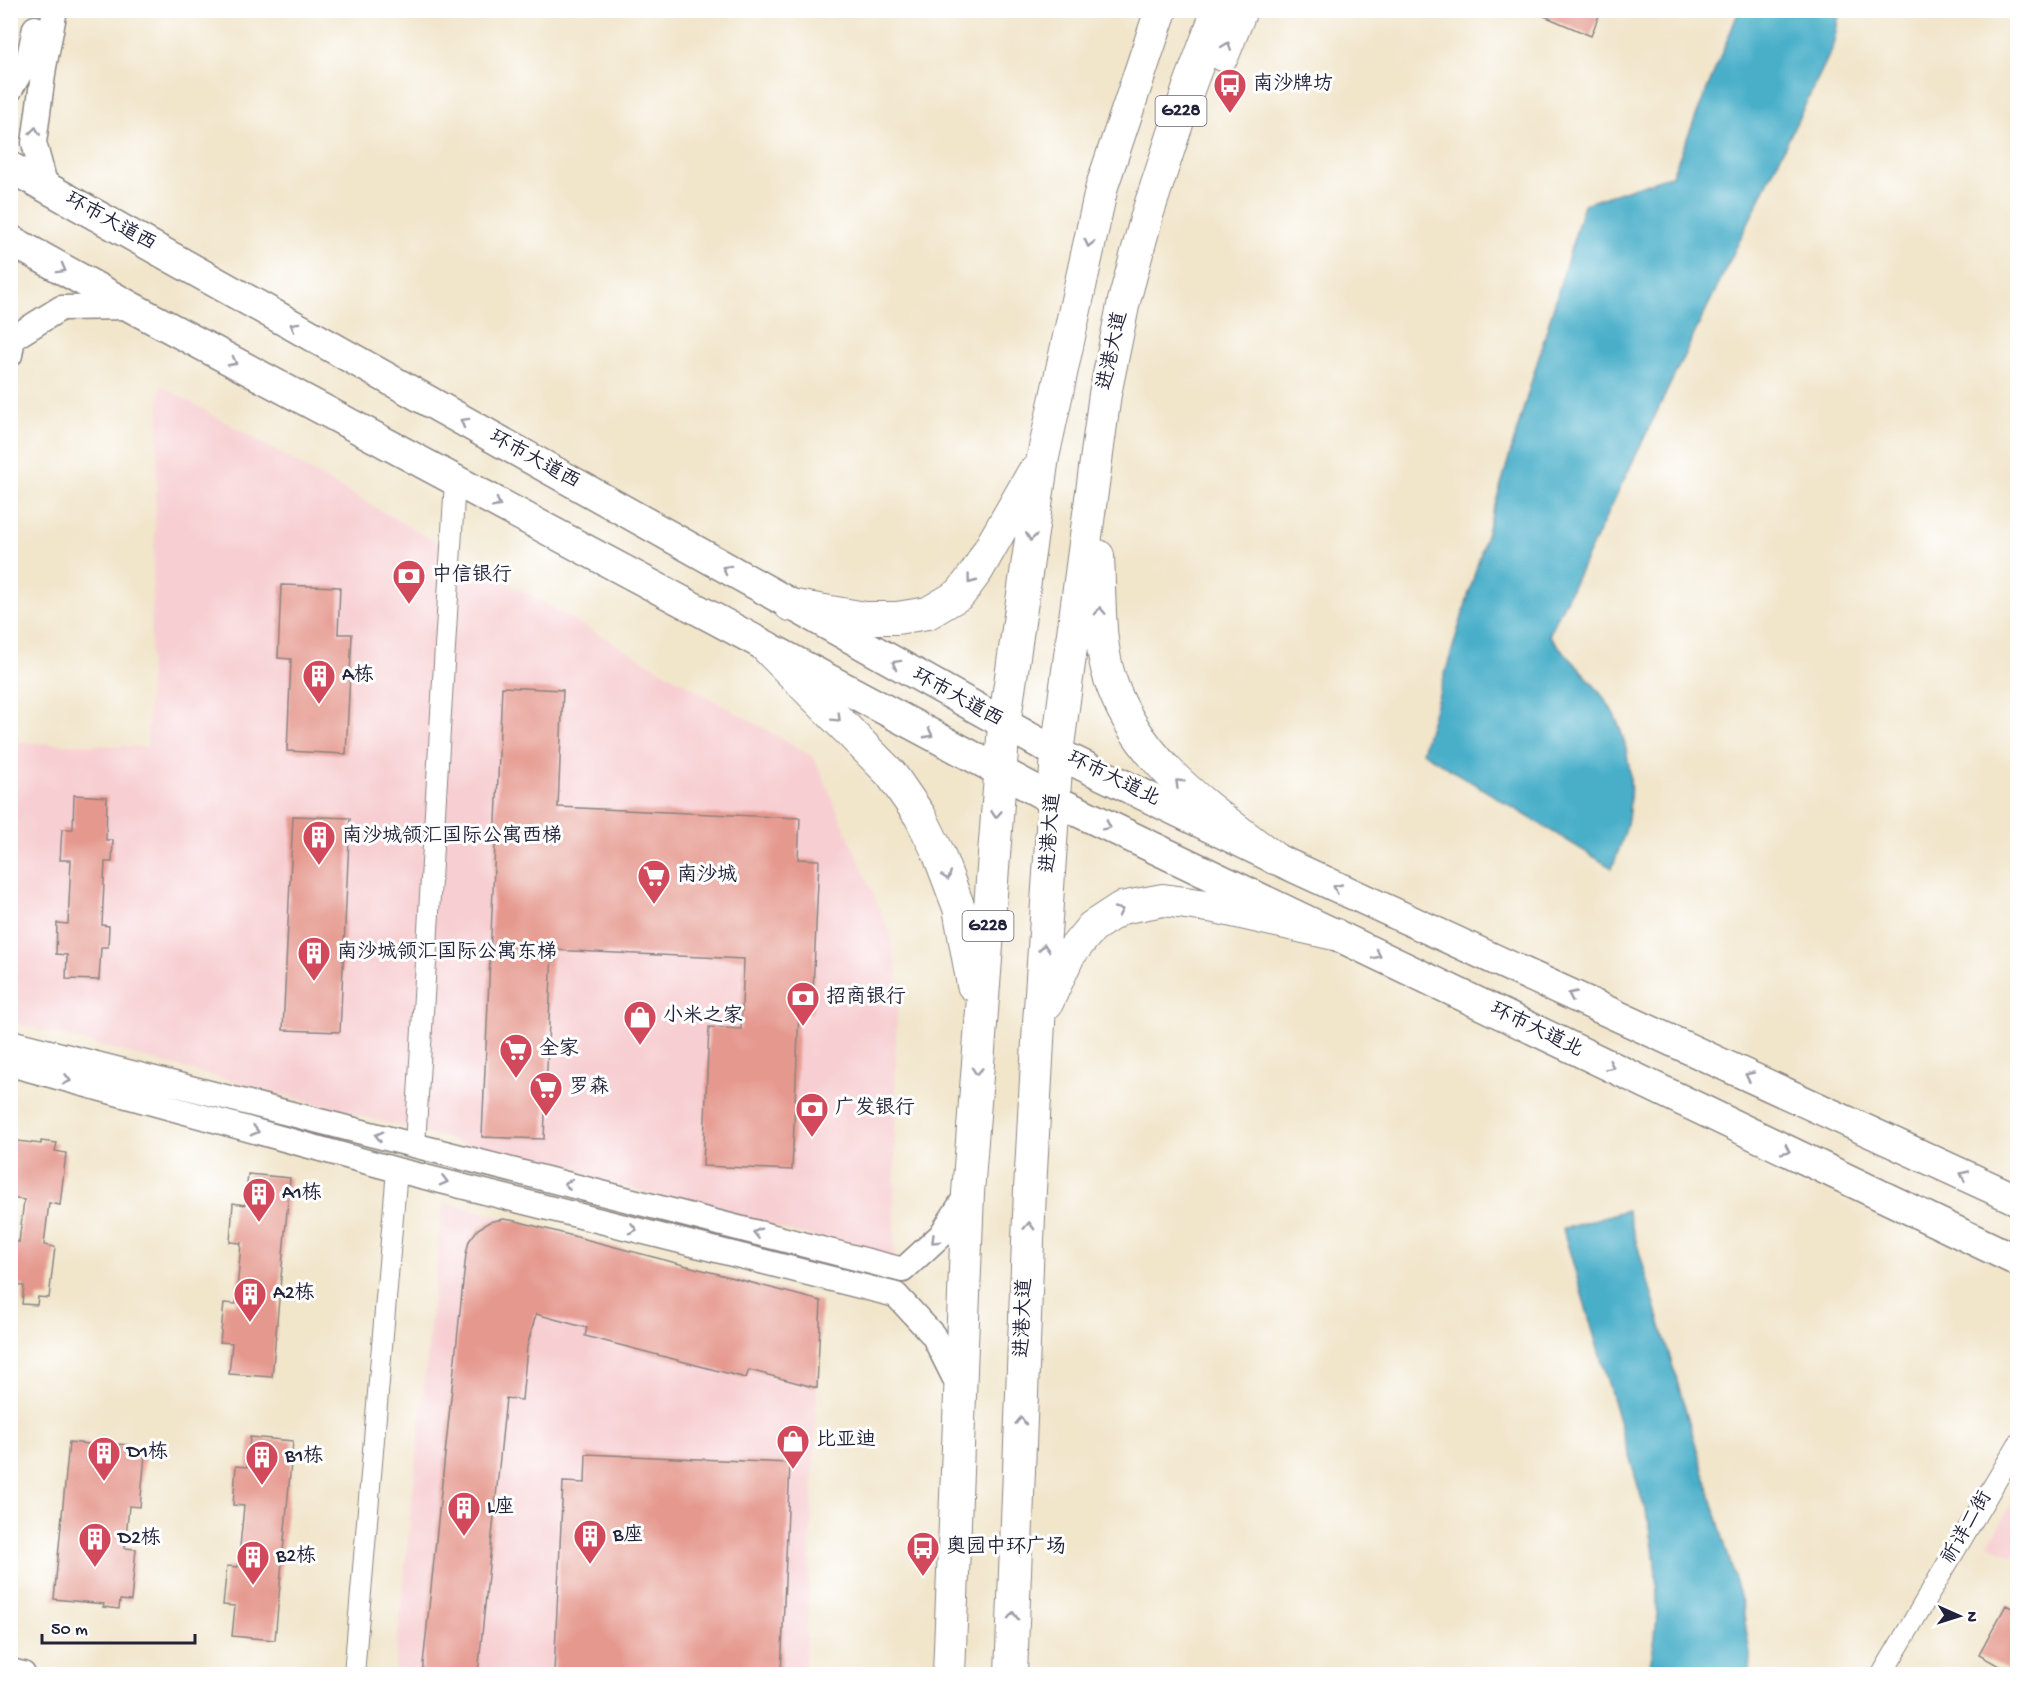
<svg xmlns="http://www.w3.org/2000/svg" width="2028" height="1685" viewBox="0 0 2028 1685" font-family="'Gochi Hand','LXGW WenKai TC',sans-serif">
  <rect width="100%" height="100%" fill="#fff"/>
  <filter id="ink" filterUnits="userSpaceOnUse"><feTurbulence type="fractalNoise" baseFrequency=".0167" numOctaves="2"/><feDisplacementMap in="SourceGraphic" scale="12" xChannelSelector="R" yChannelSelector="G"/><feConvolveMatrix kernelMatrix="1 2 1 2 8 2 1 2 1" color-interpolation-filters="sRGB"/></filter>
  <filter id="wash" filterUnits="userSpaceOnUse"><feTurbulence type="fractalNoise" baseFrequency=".008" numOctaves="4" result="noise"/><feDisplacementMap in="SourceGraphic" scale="24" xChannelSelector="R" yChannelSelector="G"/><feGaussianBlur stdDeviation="1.35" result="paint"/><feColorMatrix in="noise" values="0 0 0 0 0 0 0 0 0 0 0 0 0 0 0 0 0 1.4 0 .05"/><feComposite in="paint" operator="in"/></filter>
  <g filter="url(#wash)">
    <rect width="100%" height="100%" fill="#f1e5ca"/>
    <path fill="#f7cfd2" d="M160,385L814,757L890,933L899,982L896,1040L894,1259L11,1022L10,742L147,747Z
      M443,1202L821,1301L805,1674H394Z
      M2017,1495V1558L1988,1544Z"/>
    <path fill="#4aafc9" stroke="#366882" stroke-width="1.5" d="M1739,11H1840L1833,47L1549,635C1566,656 1587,675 1603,697C1626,727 1634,774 1629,811C1627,831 1619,849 1612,868L1422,752L1584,204L1672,175Z
      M1627,1210L1742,1603L1750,1654L1749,1674H1647C1662,1626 1658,1576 1650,1527L1563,1229Z"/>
    <g id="blocks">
      <path fill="#e5988d" d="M1530,10H1601L1591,36Z
        M281,585L340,587L338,634H352L346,754L287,751L291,659L278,658Z
        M502,687L563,690L558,807L800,818L798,859L819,860L812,1013L799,1012L792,1170L703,1166L709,1027L741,1029L744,959L552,950L544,1139L482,1137Z
        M74,795L107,797L106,840H113L112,862H105L102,925L109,926L108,947H101L99,980L66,979L67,955L56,954L57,923L68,924L71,860H60L62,829H73Z
        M293,816L350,818L340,1032L283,1030Z
        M10,1140L41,1144V1141L57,1143L55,1151L66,1153L60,1205L49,1203L44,1245L55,1247L49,1298L38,1297L37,1305L22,1304L24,1286L10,1285V1242H19L24,1200L10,1198Z
        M248,1174L290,1178L272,1377L229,1374L232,1343L220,1342L224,1303L236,1304L241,1243L230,1242L233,1203L245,1205Z
        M503,1219L516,1221L821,1301L817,1388L749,1370L746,1378L585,1336L587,1328L536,1314L527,1347L522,1400L506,1398L478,1674H422L466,1254L469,1241L478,1229L489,1222Z
        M250,1437L293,1441L275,1640L232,1636L235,1606L223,1605L227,1566L238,1567L244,1506L233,1505L236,1466L247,1467Z
        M69,1442L119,1447V1444L135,1446L134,1454L145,1455L140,1507L129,1506L125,1548L136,1549L131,1601L120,1600L119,1609L103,1607L104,1604L54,1599Z
        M586,1454L790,1463L781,1674L554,1673L563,1482L585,1483Z
        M2006,1605L2018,1611V1674H2014L1979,1655Z"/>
    </g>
  </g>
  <g filter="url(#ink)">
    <use href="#blocks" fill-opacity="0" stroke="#8a8482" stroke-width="1.5"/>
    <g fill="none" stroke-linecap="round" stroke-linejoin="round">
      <defs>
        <path id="minor" d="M415,1145L455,481
          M354,1674L397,1170
          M1882,1674L2018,1444"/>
        <path id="tertiary" d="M10,90L29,57L35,28
          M46,187L34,143L44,67L55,10
          M10,355L13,338L61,308L131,307
          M10,1042L903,1270L941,1235L968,1193
          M10,1064L397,1170L896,1295L933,1335L960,1389
          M10,1671L23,1674"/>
        <path id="primary" d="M10,167L1057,753L1274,858L2018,1200
          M10,240L131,307L1054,800L2018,1261"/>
        <path id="trunk" d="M1223,55L1241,10
          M1098,556C1100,594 1098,643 1110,679C1138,763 1207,807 1274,858
          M790,605L865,618H897L928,613L960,594L977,571L1033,473
          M766,647L891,774L920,816L938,852L959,908L973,985
          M1047,1003L1069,955L1092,927L1121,908L1163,900L1215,907L1334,934
          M949,1674L968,1193L1004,725L1043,457L1067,346L1102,186L1161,10
          M1011,1674L1030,1190L1039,1023L1057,753L1105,394L1124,301L1148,212L1189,87L1218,10"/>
      </defs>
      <use href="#minor" stroke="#8a8482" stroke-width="22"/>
      <use href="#tertiary" stroke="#8a8482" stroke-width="27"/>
      <use href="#primary" stroke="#8a8482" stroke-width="33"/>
      <use href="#trunk" stroke="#8a8482" stroke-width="34"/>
      <use href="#minor" stroke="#fff" stroke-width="20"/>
      <use href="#tertiary" stroke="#fff" stroke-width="24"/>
      <use href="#primary" stroke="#fff" stroke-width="30"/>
      <use href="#trunk" stroke="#fff" stroke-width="32"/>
    </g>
    <defs><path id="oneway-chevron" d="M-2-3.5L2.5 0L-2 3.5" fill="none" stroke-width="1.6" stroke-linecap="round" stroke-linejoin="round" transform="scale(1.5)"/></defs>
    <g stroke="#9c9ca7">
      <use href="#oneway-chevron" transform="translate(1227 46) rotate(-69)"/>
      <use href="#oneway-chevron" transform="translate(35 131) rotate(-83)"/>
      <use href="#oneway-chevron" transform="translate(1089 243) rotate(103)"/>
      <use href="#oneway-chevron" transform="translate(62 269) rotate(29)"/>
      <use href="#oneway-chevron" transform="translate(294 326) rotate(-151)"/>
      <use href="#oneway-chevron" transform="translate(233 362) rotate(28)"/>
      <use href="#oneway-chevron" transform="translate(464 422) rotate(-151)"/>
      <use href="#oneway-chevron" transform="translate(497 504) rotate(28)"/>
      <use href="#oneway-chevron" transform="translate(1031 537) rotate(98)"/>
      <use href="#oneway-chevron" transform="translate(726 569) rotate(-151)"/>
      <use href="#oneway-chevron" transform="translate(971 580) rotate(127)"/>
      <use href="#oneway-chevron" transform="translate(1100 611) rotate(-92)"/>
      <use href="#oneway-chevron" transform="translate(896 664) rotate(-151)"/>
      <use href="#oneway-chevron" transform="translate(837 718) rotate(45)"/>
      <use href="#oneway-chevron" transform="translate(929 734) rotate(28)"/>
      <use href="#oneway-chevron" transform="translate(1179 783) rotate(-136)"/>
      <use href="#oneway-chevron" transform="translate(996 814) rotate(94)"/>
      <use href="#oneway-chevron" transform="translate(1107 826) rotate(26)"/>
      <use href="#oneway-chevron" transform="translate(947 876) rotate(70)"/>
      <use href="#oneway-chevron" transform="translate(1337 888) rotate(-155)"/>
      <use href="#oneway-chevron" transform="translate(1119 911) rotate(-25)"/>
      <use href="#oneway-chevron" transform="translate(1044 948) rotate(-86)"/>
      <use href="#oneway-chevron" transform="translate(1377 955) rotate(26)"/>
      <use href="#oneway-chevron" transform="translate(1572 995) rotate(-155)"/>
      <use href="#oneway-chevron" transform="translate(1610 1066) rotate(26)"/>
      <use href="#oneway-chevron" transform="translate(977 1071) rotate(94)"/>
      <use href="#oneway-chevron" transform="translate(1749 1076) rotate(-155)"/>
      <use href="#oneway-chevron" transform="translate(67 1080) rotate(15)"/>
      <use href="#oneway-chevron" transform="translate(255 1131) rotate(15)"/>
      <use href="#oneway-chevron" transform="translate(379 1136) rotate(-166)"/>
      <use href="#oneway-chevron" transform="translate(1786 1150) rotate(26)"/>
      <use href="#oneway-chevron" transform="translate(1964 1175) rotate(-155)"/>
      <use href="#oneway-chevron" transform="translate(444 1181) rotate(14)"/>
      <use href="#oneway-chevron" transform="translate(568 1184) rotate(-166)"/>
      <use href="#oneway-chevron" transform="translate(1029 1226) rotate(-88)"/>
      <use href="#oneway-chevron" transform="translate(633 1229) rotate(14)"/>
      <use href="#oneway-chevron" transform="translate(757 1233) rotate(-166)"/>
      <use href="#oneway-chevron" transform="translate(935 1240) rotate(136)"/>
      <use href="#oneway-chevron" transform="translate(1021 1421) rotate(-88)"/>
      <use href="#oneway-chevron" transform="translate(1013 1616) rotate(-88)"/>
    </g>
  </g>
  <defs>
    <symbol id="bus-pin" viewBox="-11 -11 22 30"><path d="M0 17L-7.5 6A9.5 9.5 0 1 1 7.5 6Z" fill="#d1495b" stroke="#fff"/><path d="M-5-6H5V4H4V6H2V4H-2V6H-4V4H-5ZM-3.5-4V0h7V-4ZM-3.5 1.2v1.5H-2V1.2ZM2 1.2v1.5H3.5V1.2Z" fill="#fff"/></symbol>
    <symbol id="bank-pin" viewBox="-11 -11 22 30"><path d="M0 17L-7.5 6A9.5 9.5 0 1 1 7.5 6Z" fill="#d1495b" stroke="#fff"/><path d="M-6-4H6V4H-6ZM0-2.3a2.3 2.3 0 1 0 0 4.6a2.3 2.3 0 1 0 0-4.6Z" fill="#fff"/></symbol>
    <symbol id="building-pin" viewBox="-11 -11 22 30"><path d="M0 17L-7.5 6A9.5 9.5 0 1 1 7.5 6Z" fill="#d1495b" stroke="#fff"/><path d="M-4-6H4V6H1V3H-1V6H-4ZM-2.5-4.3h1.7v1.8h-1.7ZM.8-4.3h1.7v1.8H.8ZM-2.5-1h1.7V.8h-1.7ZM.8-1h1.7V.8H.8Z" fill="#fff"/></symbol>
    <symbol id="supermarket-pin" viewBox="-11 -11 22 30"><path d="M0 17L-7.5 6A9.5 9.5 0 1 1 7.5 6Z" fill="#d1495b" stroke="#fff"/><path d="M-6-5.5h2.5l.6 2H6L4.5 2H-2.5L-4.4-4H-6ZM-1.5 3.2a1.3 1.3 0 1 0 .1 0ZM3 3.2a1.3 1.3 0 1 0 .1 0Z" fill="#fff"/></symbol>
    <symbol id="shop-pin" viewBox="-11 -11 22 30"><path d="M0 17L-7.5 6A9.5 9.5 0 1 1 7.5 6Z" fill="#d1495b" stroke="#fff"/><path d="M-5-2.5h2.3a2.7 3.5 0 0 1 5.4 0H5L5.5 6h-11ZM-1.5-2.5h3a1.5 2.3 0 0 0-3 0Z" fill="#fff"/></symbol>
  </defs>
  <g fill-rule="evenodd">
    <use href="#bus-pin" x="1211" y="66" width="38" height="52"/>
    <use href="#bank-pin" x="390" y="557" width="38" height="52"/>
    <use href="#building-pin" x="300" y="657" width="38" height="52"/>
    <use href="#building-pin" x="300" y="818" width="38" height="52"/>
    <use href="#supermarket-pin" x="635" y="857" width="38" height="52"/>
    <use href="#building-pin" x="295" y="934" width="38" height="52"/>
    <use href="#bank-pin" x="784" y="979" width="38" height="52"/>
    <use href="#shop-pin" x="621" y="998" width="38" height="52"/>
    <use href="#supermarket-pin" x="497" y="1031" width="38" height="52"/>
    <use href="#supermarket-pin" x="527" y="1069" width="38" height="52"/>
    <use href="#bank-pin" x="793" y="1090" width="38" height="52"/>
    <use href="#building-pin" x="240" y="1175" width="38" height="52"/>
    <use href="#building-pin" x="231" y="1275" width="38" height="52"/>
    <use href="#shop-pin" x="774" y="1422" width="38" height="52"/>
    <use href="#building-pin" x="85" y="1434" width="38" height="52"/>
    <use href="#building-pin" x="243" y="1438" width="38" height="52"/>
    <use href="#building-pin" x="445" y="1489" width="38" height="52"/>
    <use href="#building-pin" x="571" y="1517" width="38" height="52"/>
    <use href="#building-pin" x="76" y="1520" width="38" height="52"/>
    <use href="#bus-pin" x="904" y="1529" width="38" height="52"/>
    <use href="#building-pin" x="234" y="1538" width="38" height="52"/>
  </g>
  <g text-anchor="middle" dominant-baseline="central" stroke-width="6" stroke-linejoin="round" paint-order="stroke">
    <g fill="#fff" stroke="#646476" stroke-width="1.5">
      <rect x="1155.5" y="96" width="51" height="30" rx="4.5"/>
      <rect x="962.5" y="911" width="51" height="30" rx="4.5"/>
    </g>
    <g font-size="18" font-weight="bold" fill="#22223b">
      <text x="1181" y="111">G228</text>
      <text x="988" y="926">G228</text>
    </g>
    <g font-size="20" fill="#22223b" stroke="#fff" text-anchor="start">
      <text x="1253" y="85">南沙牌坊</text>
      <text x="432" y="576">中信银行</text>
      <text x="342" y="676">A栋</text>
      <text x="342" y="837">南沙城领汇国际公寓西梯</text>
      <text x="677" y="876">南沙城</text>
      <text x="337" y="953">南沙城领汇国际公寓东梯</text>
      <text x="826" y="998">招商银行</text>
      <text x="663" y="1017">小米之家</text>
      <text x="539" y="1050">全家</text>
      <text x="569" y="1088">罗森</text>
      <text x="835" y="1109">广发银行</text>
      <text x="282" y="1194">A1栋</text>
      <text x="273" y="1294">A2栋</text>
      <text x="816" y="1441">比亚迪</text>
      <text x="127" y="1453">D1栋</text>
      <text x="285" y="1457">B1栋</text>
      <text x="487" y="1508">L座</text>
      <text x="613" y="1536">B座</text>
      <text x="118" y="1539">D2栋</text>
      <text x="946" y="1548">奥园中环广场</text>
      <text x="276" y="1557">B2栋</text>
    </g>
    <g font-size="20" fill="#22223b" stroke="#fff">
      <text transform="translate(110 223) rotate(29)">环市大道西</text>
      <text transform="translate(1114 351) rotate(-78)">进港大道</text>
      <text transform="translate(534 461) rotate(29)">环市大道西</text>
      <text transform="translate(957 699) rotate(29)">环市大道西</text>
      <text transform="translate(1113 780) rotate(26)">环市大道北</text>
      <text transform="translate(1052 833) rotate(-86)">进港大道</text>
      <text transform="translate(1536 1031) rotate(26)">环市大道北</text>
      <text transform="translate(1025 1318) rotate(-88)">进港大道</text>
      <text transform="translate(1968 1528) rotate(-60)">祈详二街</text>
    </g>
  </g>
  <rect width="2028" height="1685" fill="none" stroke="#fff" stroke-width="36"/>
  <g transform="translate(1959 1616) rotate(93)" stroke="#ffffff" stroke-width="4.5" paint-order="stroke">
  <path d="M0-4.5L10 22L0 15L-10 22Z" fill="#22223b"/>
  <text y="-9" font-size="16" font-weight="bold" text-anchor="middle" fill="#22223b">N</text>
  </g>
  <path d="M42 1634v9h153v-9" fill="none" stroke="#22223b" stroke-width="3"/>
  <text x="51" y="1634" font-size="18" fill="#22223b" stroke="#ffffff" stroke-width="4.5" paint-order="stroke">50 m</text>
</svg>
